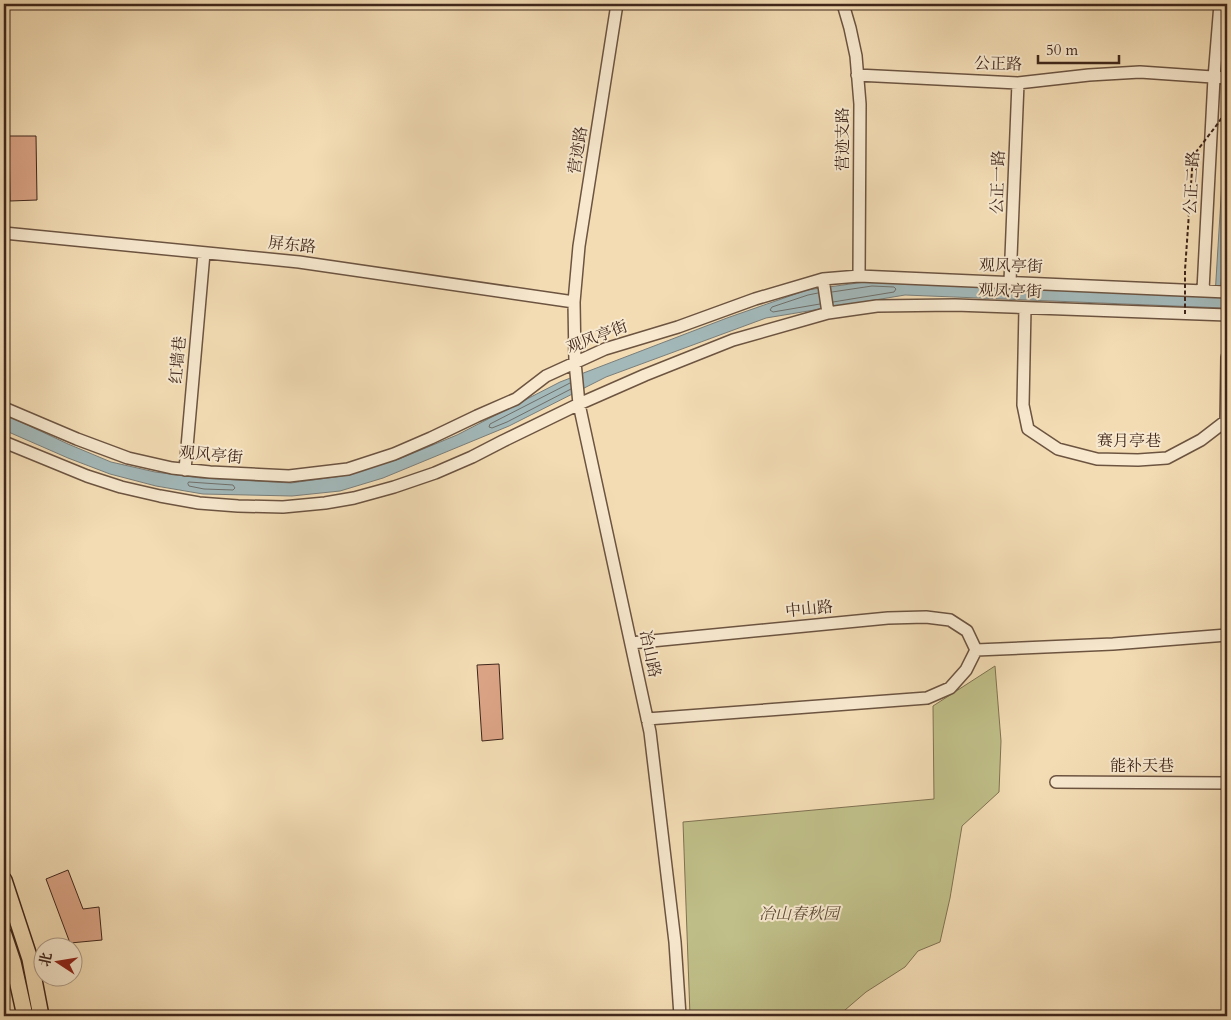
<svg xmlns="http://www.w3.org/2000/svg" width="1231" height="1020" viewBox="0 0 1231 1020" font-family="Cardo,'Noto Serif SC',serif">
  <rect width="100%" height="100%" fill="#f3dcb4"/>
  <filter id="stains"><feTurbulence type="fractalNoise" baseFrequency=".004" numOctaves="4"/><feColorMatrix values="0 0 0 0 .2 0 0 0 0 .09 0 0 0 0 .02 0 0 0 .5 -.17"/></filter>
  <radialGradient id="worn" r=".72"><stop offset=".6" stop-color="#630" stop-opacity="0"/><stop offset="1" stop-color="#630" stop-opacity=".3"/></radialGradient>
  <path fill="#c0bf89" stroke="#807252" d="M995,666L1001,741L999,792L962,826L950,898L940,942L918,951L905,967L866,992L838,1016H690L683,822L934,799L933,706Z"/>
  <path fill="#a2b8b9" stroke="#7a7e7a" d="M1227,100V258L1224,308L905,295L766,318L606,377L509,426L383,478L340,491L292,496L203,494L156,486L110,474L68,458L4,430V414L68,444L111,462L155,472L200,478L291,483L342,476L399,459L457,435L560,382L727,318L807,290L872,281L1215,296Z"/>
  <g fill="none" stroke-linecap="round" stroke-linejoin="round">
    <path stroke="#706f6a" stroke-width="1" d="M1221,285L1227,181
      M832,292L872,286L894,287L896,289L894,292L833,302
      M818,293L808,295L772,307L770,310L773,312L820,304
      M570,383L490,424L489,427L492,428L507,422L571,389
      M189,482L233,485L235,488L233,490L204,489L189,486L188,484Z"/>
  </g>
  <path fill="#dba486" stroke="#3f261b" d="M9,136H36L37,200L10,201Z
    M499,664L503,739L482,741L477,665Z
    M68,870L83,909L99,907L102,940L70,943L46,879Z"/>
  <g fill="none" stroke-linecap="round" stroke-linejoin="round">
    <defs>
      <path id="minor" d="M617,4L579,246L574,302L575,362L579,404L650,732L675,942L680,1016
        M843,4L850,28L856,56L860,104L859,276
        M857,75L1018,83L1089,75L1140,72L1227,78
        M4,233L299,262L574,302
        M823,279L828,313
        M1010,282L1018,83
        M1203,290L1214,78L1220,4
        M1025,308L1023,405L1028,429L1058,449L1097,459L1138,460L1167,458L1201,440L1227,420
        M4,408L77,439L128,458L172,468L210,472L289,476L348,469L394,454L431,438L477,416L516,399L546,376L605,349L678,327L755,299L823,279L859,276L1227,292
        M1226,420L1227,357
        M4,442L87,476L121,487L160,496L199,503L238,506L283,507L325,503L354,498L394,487L435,473L472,457L503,441L579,404L645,375L733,340L828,313L877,306L955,305L1227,315
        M185,470L204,253
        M631,643L888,618L926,617L950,620L967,631L976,650
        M976,650L1113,644L1227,635
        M647,719L927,698L950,688L966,670L976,650
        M1056,782L1227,783"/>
      <path id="major" d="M4,880L30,959L41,1016
        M4,935L13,962L25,1016"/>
    </defs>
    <use href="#minor" stroke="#6c5441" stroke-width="14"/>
    <use href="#major" stroke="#3f261b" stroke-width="18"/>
    <use href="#minor" stroke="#f7e8ce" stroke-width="11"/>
    <use href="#major" stroke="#f3dcb4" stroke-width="15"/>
    <path stroke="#3f261b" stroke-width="2" stroke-dasharray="4 2.5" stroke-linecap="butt" d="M1185,314V270L1193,156L1219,122L1227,109"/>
  </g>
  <g text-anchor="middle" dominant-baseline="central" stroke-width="4" stroke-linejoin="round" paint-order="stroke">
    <g font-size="16" fill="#3f261b" stroke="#f7e8ce">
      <text transform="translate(998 64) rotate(1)">公正路</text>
      <text transform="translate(843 139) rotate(-90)">营迹支路</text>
      <text transform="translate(578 150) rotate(-81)">营迹路</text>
      <text transform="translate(998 182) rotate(-88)">公正一路</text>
      <text transform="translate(1192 183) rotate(-87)">公正二路</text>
      <text transform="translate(292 245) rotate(6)">屏东路</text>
      <text transform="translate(1011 266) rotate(2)">观风亭街</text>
      <text transform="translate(1010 291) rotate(2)">观凤亭街</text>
      <text transform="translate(597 337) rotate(-21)">观风亭街</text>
      <text transform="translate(178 360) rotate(-85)">红墙巷</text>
      <text x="1129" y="441">赛月亭巷</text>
      <text transform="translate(211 455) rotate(5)">观风亭街</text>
      <text transform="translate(809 609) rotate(-6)">中山路</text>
      <text transform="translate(650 654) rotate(78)">冶山路</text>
      <text x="1142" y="766">能补天巷</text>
    </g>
    <g font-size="16" font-style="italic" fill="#5f4c36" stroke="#f7e8ce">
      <text x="799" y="914">冶山春秋园</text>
    </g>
  </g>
  <rect width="1231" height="1020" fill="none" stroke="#f3dcb4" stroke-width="20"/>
  <rect x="5" y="5" width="1221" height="1010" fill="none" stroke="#3f261b" stroke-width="2.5"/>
  <rect x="10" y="10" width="1211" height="1000" fill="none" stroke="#3f261b"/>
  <g transform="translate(58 962) rotate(282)"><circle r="24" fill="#f7e8ce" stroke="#ad9a86"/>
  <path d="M0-4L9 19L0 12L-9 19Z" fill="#8f2418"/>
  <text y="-8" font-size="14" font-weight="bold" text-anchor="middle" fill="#3f261b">北</text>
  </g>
  <path d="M1038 55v8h81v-8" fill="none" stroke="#3f261b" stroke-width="2.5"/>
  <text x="1046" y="55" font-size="15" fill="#3f261b" stroke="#f7e8ce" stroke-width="4" paint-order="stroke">50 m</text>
  <rect width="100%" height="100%" filter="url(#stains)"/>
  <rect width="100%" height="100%" fill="url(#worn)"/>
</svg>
